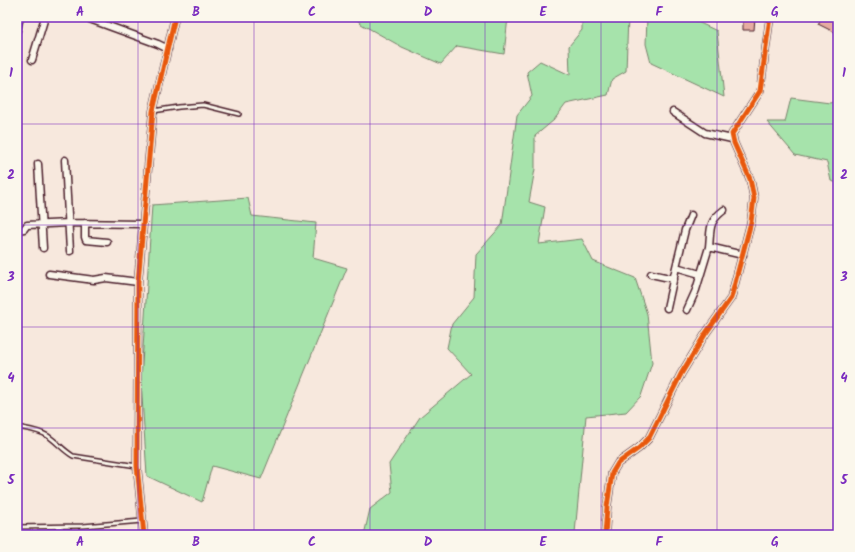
<svg xmlns="http://www.w3.org/2000/svg" width="855" height="552" viewBox="0 0 855 552" font-family="Kalam,sans-serif">
  <rect width="100%" height="100%" fill="#f7e8dd"/>
  <filter id="ink" filterUnits="userSpaceOnUse"><feTurbulence type="fractalNoise" baseFrequency=".025" numOctaves="2"/><feDisplacementMap in="SourceGraphic" scale="8" xChannelSelector="R" yChannelSelector="G"/><feConvolveMatrix kernelMatrix="1 2 1 2 8 2 1 2 1" color-interpolation-filters="sRGB"/></filter>
  <g filter="url(#ink)">
    <path fill="#a6e3ab" stroke="#78816b" d="M355,17H508L504,54L457,46L441,64L402,47L361,24Z
      M582,17H628L626,71L612,79L608,95L566,104L554,120L535,136V169L529,202L545,207L539,244L582,239L593,261L635,278L647,314L652,363L641,396L626,412L586,416L575,533L517,535H364L370,509L392,492L389,464L420,417L471,374L447,348L452,324L474,297L476,254L502,225L517,115L532,96L527,72L540,61L570,75L569,46L582,30Z
      M647,17H687L717,31L724,97L651,63L646,44Z
      M791,98L830,103L838,100V183L831,181L827,162L795,155L767,122H785Z
      M248,198L252,216L316,223L313,258L347,268L261,479L212,466L202,502L147,476L141,380L152,205Z"/>
    <path fill="#e6aca2" stroke="#4a1f2b" d="M743,17H755L754,30H743Z
      M822,17H838V34L818,24Z"/>
    <g fill="none" stroke-linecap="round" stroke-linejoin="round">
      <defs>
        <path id="service" d="M153,111L179,107L203,105L239,114
          M17,427C27,429 39,430 48,436C57,442 63,450 73,456L137,466
          M17,527L83,526L142,521"/>
        <path id="minor" d="M84,17L158,44L168,49
          M17,30L20,17
          M32,60L45,17
          M673,112L705,133L732,139
          M65,160L70,251
          M38,164L43,248
          M691,215L685,230L676,267L700,274
          M85,223V237L86,240L107,242
          M17,230L24,229L27,225L69,223L142,224
          M709,247C711,228 708,222 724,210
          M49,274L94,280L106,278L138,282
          M651,274L674,279
          M667,308L676,267
          M687,310L696,290L709,247L743,255
          M144,535L137,466L138,282L153,111L175,17
          M605,535L607,507L612,473L618,463L639,448L649,438L681,374L706,333L731,298L751,222L754,198L750,179L734,143L732,134L760,91L770,17"/>
      </defs>
      <use href="#service" stroke="#4a1f2b" stroke-width="6"/>
      <use href="#minor" stroke="#4a1f2b" stroke-width="9"/>
      <use href="#service" stroke="#fbf7ec" stroke-width="3"/>
      <use href="#minor" stroke="#fbf7ec" stroke-width="6"/>
      <defs>
        <path id="cycleway" d="M144,535L137,466L138,282L153,111L175,17
          M605,535L607,507L612,473L618,463L639,448L649,438L681,374L706,333L731,298L751,222L754,198L750,179L734,143L732,134L760,91L770,17"/>
      </defs>
      <use href="#cycleway" stroke="#fbf7ec" stroke-width="8"/>
      <use href="#cycleway" stroke="#e8590c" stroke-width="5"/>
    </g>
  </g>
  <path fill="none" stroke="#7b2cbf" stroke-width="1" stroke-opacity="0.55" d="M138,17V535M254,17V535M370,17V535M485,17V535M601,17V535M717,17V535M17,124H838M17,225H838M17,327H838M17,428H838"/>
  <rect width="855" height="552" fill="none" stroke="#fbf7ec" stroke-width="44"/>
  <rect x="22" y="22" width="811" height="508" fill="none" stroke="#7b2cbf" stroke-width="1.5"/>
  <g font-size="13" text-anchor="middle" font-weight="bold" fill="#7b2cbf">
    <text x="80" y="16">A</text>
    <text x="196" y="16">B</text>
    <text x="312" y="16">C</text>
    <text x="428" y="16">D</text>
    <text x="543" y="16">E</text>
    <text x="659" y="16">F</text>
    <text x="775" y="16">G</text>
    <text x="11" y="77">1</text>
    <text x="844" y="77">1</text>
    <text x="11" y="179">2</text>
    <text x="844" y="179">2</text>
    <text x="11" y="281">3</text>
    <text x="844" y="281">3</text>
    <text x="11" y="382">4</text>
    <text x="844" y="382">4</text>
    <text x="11" y="484">5</text>
    <text x="844" y="484">5</text>
    <text x="80" y="546">A</text>
    <text x="196" y="546">B</text>
    <text x="312" y="546">C</text>
    <text x="428" y="546">D</text>
    <text x="543" y="546">E</text>
    <text x="659" y="546">F</text>
    <text x="775" y="546">G</text>
  </g>
</svg>
